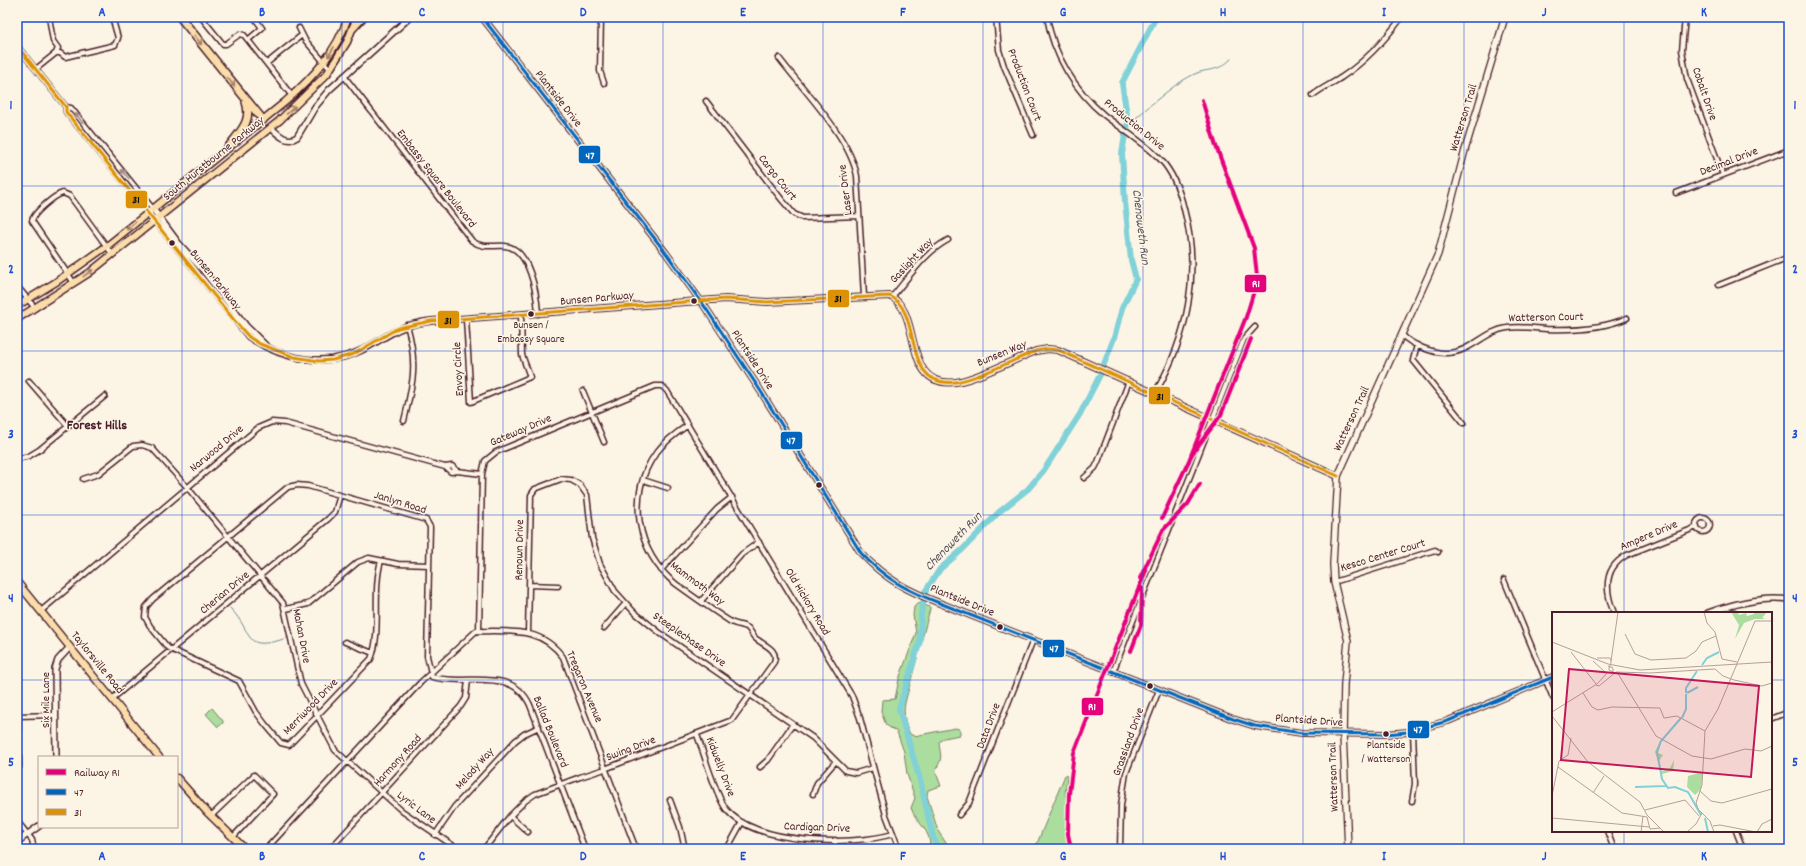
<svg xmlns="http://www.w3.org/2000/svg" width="1806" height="866" viewBox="0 0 1806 866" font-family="Dekko,sans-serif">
  <rect width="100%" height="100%" fill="#fcf5e5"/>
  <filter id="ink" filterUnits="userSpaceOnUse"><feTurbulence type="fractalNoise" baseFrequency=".025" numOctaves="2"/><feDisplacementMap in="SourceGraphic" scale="8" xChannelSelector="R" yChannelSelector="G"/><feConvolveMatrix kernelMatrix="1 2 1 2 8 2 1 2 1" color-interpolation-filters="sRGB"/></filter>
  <g filter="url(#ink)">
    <path fill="#abdd9e" stroke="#7a7e64" d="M918,603L930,607V609L905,703C903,715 905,723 910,734L914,736L955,728L959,729L960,731V735L944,738L939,742C940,756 944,758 935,770L941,786L928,790L927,796L938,831L946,843L947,849H930C931,828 917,825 911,808L915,798L907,774L904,752L897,732L886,725L881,712L882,700L895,699L899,679L916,633L913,615L914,607Z
      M212,708L223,721V723L218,727L206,714Z
      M1065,775L1067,776L1065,794L1070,814V849H1033L1036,846Z"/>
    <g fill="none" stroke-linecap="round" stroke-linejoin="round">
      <path stroke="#6a8a93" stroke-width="1" d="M1127,126C1145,110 1175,82 1197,73C1211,68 1218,72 1231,59
        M230,608C256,634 240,653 287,638"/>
      <path stroke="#80d1d8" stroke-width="6" d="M1127,129L1128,122L1122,83L1156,17
        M1104,364L1114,338L1122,308L1136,279L1131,260L1125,202L1122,154L1125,135
        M939,849L933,837L920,780L899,709L920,641L921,615L925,592L940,569L962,550L999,512L1028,489L1044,470L1080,414L1101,373"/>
      <defs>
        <path id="minor" d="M49,17L53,41L58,48L56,53
          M201,17L223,44H226L240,34L244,35L292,96
          M601,17L600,71L604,83
          M996,17L999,50L1004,66L1033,135
          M1047,17C1053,54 1075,91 1104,115C1123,130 1145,143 1161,160C1174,174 1180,192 1184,209C1201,272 1188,337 1155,393
          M1685,17L1682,50L1687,79L1723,175
          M299,28L305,40L330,69
          M248,40L262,28L254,17
          M17,46L66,107V112L148,212
          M779,58C803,90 850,137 857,176L864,296
          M267,63L302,35
          M36,69L56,53H60L65,57L115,45L118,38L112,17
          M344,76L472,241C483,249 493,245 505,246C530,248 537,295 538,314
          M1313,95C1322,88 1333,83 1342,77C1366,61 1385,40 1402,17
          M706,101L782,200L794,214L803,218L859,216
          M66,107L71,108L153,209
          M1676,193L1789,150
          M74,283L32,221C33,213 55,195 63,193L70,196L113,255
          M1719,285L1789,257
          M17,286L35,308
          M892,297C909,277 925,252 948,240
          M466,319L471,402L530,377L522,355L521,315
          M1402,335C1412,345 1432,353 1446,353C1471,353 1484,331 1507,328C1519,326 1534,328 1546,329C1573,330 1602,329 1627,318
          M1417,345L1413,360L1464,423
          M29,381L68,426
          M583,391L604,442
          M404,421C413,384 418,363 407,325
          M17,459L29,456L39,450L105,396
          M445,467L451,472L457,471L482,474
          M1084,478L1095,468L1098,462L1129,381
          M83,479L98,474L133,446L142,445L152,448L187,487L283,603L301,684L335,750L402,811L458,849
          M643,480L668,488
          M1696 525a7 7 0 1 1 14 0a7 7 0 1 1-14 0Z
          M381,561C372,591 382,633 371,659L289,745L281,743L265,724L256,712L239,681L168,648L150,626L145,617L146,607L153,599L288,487L297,485L308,486L426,520L430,527L427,656L432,677C465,687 512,665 530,705L585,849
          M661,570L717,509L732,497
          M1504,580L1553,698
          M1334,582L1435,550L1438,552
          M529,585L558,586
          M701,601L742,554L759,542
          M286,609L308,604L358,562L369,558L398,564L429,565
          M41,611L258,428L272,422L285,423L445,467L452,466L457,471
          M1614,613C1605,591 1603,568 1627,555L1697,527
          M604,628L625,604
          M479,631L482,474L485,461L496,452L655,386H662L667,391L852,696L860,718L886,815L899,849
          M528,633L531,495L535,489L561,479L571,480L580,485L587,495L592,538L600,564L615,591L634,612L660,633L813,738L846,771L856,773L873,768
          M345,642L373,653
          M1113,672L1244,339L1255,327
          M112,699L328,519L335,512L340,495
          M1771,719L1789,712
          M697,735C704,753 715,794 726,809C754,845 853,846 893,834
          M19,767L18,716L55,715
          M760,767L768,760L793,724
          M813,794L817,783L836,761
          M670,800L680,827L685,849
          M1412,801L1415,784L1413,731
          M959,815L969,803L1033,640
          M211,816L254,775L273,794L233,837
          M510,816L528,832
          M17,821L32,840L34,849
          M1607,831L1614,849
          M1736,831L1743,849
          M435,835L455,806L515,741L524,734L539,727
          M835,840L836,849
          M266,849L421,682L476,631C510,632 540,626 563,657L636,849
          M330,849L461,706L466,698L468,680
          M484,849L510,816L525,801L535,794L580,777L602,770L732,720L774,662C779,649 763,645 755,638C752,635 751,631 748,628C744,625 736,625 731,622C712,610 694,597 676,584C636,553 626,494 656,453C665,441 676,433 688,425
          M727,849L742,822
          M1120,849L1121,805L1126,773L1159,690"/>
        <path id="tertiary" d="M482,17L666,253L705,307L760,390L861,553C886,580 908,591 942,604L1233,719L1255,726L1302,733L1386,734L1408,732L1448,721L1553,677
          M271,128C279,135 287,144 297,137L315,107L329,90L410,17
          M153,209L179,244L203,270L246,326L266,346
          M148,212L249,337C284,360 326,369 364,349C391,334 399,325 431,321L726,299L767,302L890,296C924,313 900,389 956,382C977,379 1013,360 1036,351L1048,349L1058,350L1338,476
          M1708,613C1733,604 1762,596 1789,600
          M56,757L55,669L58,660L70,647
          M17,842L39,826"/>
        <path id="secondary" d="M1348,849L1343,734L1344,684L1348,641L1334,582L1333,564L1338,476L1438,254L1465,150L1505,17"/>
        <path id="primary" d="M17,306L56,282L107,246L285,102C312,78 337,52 348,17
          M17,319L89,273L279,121L327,74L347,42L357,17
          M17,582L159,757
          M177,778L207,812L245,849"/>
        <path id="motorway" d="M180,17L263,120
          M353,28L363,17
          M228,148C238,133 253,123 246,102"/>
      </defs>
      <use href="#minor" stroke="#4a1f2b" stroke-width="7"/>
      <use href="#tertiary" stroke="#4a1f2b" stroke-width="8"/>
      <use href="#secondary" stroke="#4a1f2b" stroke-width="8"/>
      <use href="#primary" stroke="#4a1f2b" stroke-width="9"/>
      <use href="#motorway" stroke="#4a1f2b" stroke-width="10"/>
      <use href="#minor" stroke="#fcf5e5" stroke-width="4"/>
      <use href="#tertiary" stroke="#fcf5e5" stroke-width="5"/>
      <use href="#secondary" stroke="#fcf5e5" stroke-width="5.5"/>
      <use href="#primary" stroke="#faddab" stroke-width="6"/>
      <use href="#motorway" stroke="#faddab" stroke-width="7"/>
      <defs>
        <path id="bus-1" d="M482,17L666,253L705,307L760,390L861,553C886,580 908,591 942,604L1233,719L1255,726L1302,733L1386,734L1408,732L1448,721L1553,677"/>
        <path id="bus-2" d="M17,46L66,107V112L234,320L249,337L260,344L294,357L319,361L333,360L354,354L398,328L431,321L726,299L767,302L890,296C924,313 900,389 956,382C977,379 1013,360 1036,351L1048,349L1058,350L1338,476"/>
      </defs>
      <use href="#bus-1" stroke="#fcf5e5" stroke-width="6"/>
      <use href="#bus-2" stroke="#fcf5e5" stroke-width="6"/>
      <use href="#bus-1" stroke="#0065bd" stroke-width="3"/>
      <use href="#bus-2" stroke="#dd9206" stroke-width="3"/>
      <defs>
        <path id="rail-1" d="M1188,463L1246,317L1254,291L1257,276L1254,248L1216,146L1202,100
          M1162,518L1192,454L1221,415L1251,339
          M1140,578L1163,530L1188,504L1200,484
          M1131,651L1141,625L1142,588
          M1071,849L1068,834L1069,794L1074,753L1146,570"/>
      </defs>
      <use href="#rail-1" stroke="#fcf5e5" stroke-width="7"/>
      <use href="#rail-1" stroke="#e5007d" stroke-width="4"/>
    </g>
    <defs><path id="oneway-shaft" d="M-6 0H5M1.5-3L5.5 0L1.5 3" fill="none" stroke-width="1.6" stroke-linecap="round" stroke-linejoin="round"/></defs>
    <g stroke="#a27e6b">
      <use href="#oneway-shaft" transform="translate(198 40) rotate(53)"/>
      <use href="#oneway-shaft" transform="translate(331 52) rotate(121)"/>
      <use href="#oneway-shaft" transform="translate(231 82) rotate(51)"/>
      <use href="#oneway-shaft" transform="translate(291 110) rotate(-43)"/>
      <use href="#oneway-shaft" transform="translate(131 226) rotate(140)"/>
      <use href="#oneway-shaft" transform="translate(88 273) rotate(-37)"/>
    </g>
    <g stroke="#a38a88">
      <use href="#oneway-shaft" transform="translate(79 118) rotate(-128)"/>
      <use href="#oneway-shaft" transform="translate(125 174) rotate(-131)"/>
    </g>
  </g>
  <path fill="none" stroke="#1d4ed8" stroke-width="1" stroke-opacity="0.55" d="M182,17V849M342,17V849M503,17V849M663,17V849M823,17V849M983,17V849M1143,17V849M1303,17V849M1464,17V849M1624,17V613M17,186H1789M17,351H1789M17,515H1789M17,680H1553M1771,680H1789M1624,831V849"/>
  <g fill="#4a1f2b" stroke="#fcf5e5" stroke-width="1.5">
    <circle cx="172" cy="243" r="3.5"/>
    <circle cx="694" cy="301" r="3.5"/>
    <circle cx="531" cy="314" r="3.5"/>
    <circle cx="819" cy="485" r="3.5"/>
    <circle cx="1000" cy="627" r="3.5"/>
    <circle cx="1150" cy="686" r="3.5"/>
    <circle cx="1386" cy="734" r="3.5"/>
  </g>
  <g text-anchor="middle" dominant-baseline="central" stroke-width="3" stroke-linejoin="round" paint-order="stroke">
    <g font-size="11" fill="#4a1f2b" stroke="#fcf5e5">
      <text x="531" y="326">Bunsen /<tspan x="531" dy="14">Embassy Square</tspan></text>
      <text x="1386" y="746">Plantside<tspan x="1386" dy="14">/ Watterson</tspan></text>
    </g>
    <g font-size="12" fill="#4a1f2b" stroke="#fcf5e5">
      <text transform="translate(1024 85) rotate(69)">Production Court</text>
      <text transform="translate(1704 94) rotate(71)">Cobalt Drive</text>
      <text transform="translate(558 99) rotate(52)">Plantside Drive</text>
      <text transform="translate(1464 118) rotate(-73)">Watterson Trail</text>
      <text transform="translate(1134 125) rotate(39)">Production Drive</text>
      <text transform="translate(214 159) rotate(-39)">South Hurstbourne Parkway</text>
      <text transform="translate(1729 162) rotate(-21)">Decimal Drive</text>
      <text transform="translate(777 178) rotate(52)">Cargo Court</text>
      <text transform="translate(436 179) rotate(52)">Embassy Square Boulevard</text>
      <text transform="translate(846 190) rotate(-97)">Laser Drive</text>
      <text transform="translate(912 261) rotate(-47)">Gaslight Way</text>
      <text transform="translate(215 280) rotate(51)">Bunsen Parkway</text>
      <text transform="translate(597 299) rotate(-5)">Bunsen Parkway</text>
      <text transform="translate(1546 318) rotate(-1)">Watterson Court</text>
      <text transform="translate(1002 354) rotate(-22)">Bunsen Way</text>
      <text transform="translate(752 360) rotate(57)">Plantside Drive</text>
      <text transform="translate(459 369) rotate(-93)">Envoy Circle</text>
      <text transform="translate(1352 419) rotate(-65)">Watterson Trail</text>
      <text transform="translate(521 431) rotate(-23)">Gateway Drive</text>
      <text transform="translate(217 449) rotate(-40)">Narwood Drive</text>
      <text transform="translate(400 503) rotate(17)">Janlyn Road</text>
      <text transform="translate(1649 536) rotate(-23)">Ampere Drive</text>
      <text transform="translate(520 550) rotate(-89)">Renown Drive</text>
      <text transform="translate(1383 556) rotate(-17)">Kesco Center Court</text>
      <text transform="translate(697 584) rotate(37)">Mammoth Way</text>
      <text transform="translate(225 593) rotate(-40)">Cherian Drive</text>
      <text transform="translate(962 601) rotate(22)">Plantside Drive</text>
      <text transform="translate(807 602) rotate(59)">Old Hickory Road</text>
      <text transform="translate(301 636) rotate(79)">Mahan Drive</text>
      <text transform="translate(689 640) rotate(35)">Steeplechase Drive</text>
      <text transform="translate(97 663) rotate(51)">Taylorsville Road</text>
      <text transform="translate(584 687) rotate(67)">Tregaron Avenue</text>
      <text transform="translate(46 700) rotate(-90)">Six Mile Lane</text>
      <text transform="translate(311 707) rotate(-46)">Merriwood Drive</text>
      <text transform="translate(1309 721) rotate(4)">Plantside Drive</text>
      <text transform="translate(989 726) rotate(-69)">Data Drive</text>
      <text transform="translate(550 732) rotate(68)">Ballad Boulevard</text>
      <text transform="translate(1129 742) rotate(-70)">Grassland Drive</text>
      <text transform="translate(631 749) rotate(-21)">Swing Drive</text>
      <text transform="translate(398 761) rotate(-48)">Harmony Road</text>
      <text transform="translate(720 767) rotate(69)">Kidwelly Drive</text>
      <text transform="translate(475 769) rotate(-48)">Melody Way</text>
      <text transform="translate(1334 777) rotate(-92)">Watterson Trail</text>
      <text transform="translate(416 808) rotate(37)">Lyric Lane</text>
      <text transform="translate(817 828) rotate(2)">Cardigan Drive</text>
    </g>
    <g font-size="13" font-style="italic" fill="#5a545f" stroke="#fcf5e5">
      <text transform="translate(1140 227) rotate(83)">Chenoweth Run</text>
      <text transform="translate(954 542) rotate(-46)">Chenoweth Run</text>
    </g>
    <g font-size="14" font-weight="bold" fill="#4a1f2b" stroke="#fcf5e5">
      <text x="97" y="426">Forest Hills</text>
    </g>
  </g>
  <g transform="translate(1552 612)">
    <rect width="220" height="220" fill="#fcf5e5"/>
    <path d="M179,0H186L187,3L194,1L195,4L202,2V0H215L210,6L214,7H203L192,11L183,27L187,13ZM108,129L109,130L106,141L111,143L107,149L110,159L118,156L122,148L121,159L110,162L103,140ZM151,160L149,177L143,183L135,175L136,164Z" fill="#abdd9e"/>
    <path fill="none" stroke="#80d1d8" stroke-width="2" d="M150,53L155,46L167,40M134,81V76L145,59M135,81L146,75M129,106L109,129L105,140L110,167L116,176L123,175L136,180L149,203M130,106L134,97V82M83,175L114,174M153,206L156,220"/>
    <path fill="none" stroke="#b59f9b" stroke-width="1" d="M152,0L155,11L163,20L170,47L185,50M73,22L83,42L99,48L134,46L144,39L150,30L164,24M0,30L56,52L88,58L220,50M19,40L44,72M45,46H58L59,48V51L57,56V58L61,60V57L60,55H58L56,54M41,49L54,61M59,49L66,0M65,60L104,124L140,144L159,147L193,137L209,139L220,134M44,73L47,74L64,60L98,61L163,57L171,64L182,68L210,74L220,71M31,81L40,95L46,98L60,95L108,96L112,106L125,104L153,119M0,100L45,72L56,60M0,104L36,150L88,190L95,203L112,220M6,155L70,201L95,205M148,179L159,189L170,191L220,177M41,181L52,164M0,184L7,149L16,143L19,126M93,198L133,188L147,204M95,205L98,217L108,216M0,206L97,215M161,214L168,213L204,220M89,220L91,204M135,220L144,212L150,201M162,220L158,209L146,197L144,191L150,173L153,119L166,97L203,9H220M205,220L210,212L220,207"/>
    <path fill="#c2185b" fill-opacity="0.15" stroke="#c2185b" stroke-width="2" d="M17,57L207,74L199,165L9,148Z"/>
    <rect width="220" height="220" fill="none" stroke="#4a1f2b" stroke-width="2"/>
  </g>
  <g stroke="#fcf5e5" stroke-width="1.5">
    <rect x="578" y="145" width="23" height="19" rx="4" fill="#0065bd"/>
    <rect x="125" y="190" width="23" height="19" rx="4" fill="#dd9206"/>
    <rect x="1244" y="274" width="23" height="19" rx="4" fill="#e5007d"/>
    <rect x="827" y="289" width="23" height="19" rx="4" fill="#dd9206"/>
    <rect x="437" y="310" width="23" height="19" rx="4" fill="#dd9206"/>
    <rect x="1148" y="386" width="23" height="19" rx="4" fill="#dd9206"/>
    <rect x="780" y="431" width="23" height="19" rx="4" fill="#0065bd"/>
    <rect x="1042" y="639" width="23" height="19" rx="4" fill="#0065bd"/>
    <rect x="1081" y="697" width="23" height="19" rx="4" fill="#e5007d"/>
    <rect x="1407" y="720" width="23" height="19" rx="4" fill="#0065bd"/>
  </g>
  <g font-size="11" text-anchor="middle" font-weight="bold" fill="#fff">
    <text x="590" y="159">47</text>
    <text x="1256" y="287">R1</text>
    <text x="791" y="444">47</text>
    <text x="1054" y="652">47</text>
    <text x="1092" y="710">R1</text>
    <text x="1418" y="733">47</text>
  </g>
  <g font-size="11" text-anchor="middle" font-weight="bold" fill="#111">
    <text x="136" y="203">31</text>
    <text x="838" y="302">31</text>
    <text x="448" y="324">31</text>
    <text x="1160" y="400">31</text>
  </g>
  <rect width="1806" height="866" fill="none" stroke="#fcf5e5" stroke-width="44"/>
  <rect x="38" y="756" width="140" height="72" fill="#fcf5e5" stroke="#b59f9b"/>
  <rect x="46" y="769" width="20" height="6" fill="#e5007d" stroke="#b59f9b"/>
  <text x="74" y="776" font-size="12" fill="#4a1f2b">Railway R1</text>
  <rect x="46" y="789" width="20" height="6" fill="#0065bd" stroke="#b59f9b"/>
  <text x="74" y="796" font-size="12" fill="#4a1f2b">47</text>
  <rect x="46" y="809" width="20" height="6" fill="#dd9206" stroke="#b59f9b"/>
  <text x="74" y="816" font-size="12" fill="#4a1f2b">31</text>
  <rect x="22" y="22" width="1762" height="822" fill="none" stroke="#1d4ed8" stroke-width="1.5"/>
  <g font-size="13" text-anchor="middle" font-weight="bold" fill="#1d4ed8">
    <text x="102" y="16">A</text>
    <text x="262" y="16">B</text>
    <text x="422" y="16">C</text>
    <text x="583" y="16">D</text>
    <text x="743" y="16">E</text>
    <text x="903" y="16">F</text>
    <text x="1063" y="16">G</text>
    <text x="1223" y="16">H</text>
    <text x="1384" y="16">I</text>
    <text x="1544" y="16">J</text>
    <text x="1704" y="16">K</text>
    <text x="11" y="109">1</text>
    <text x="1795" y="109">1</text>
    <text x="11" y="273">2</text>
    <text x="1795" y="273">2</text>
    <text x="11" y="438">3</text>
    <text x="1795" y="438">3</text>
    <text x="11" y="602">4</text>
    <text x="1795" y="602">4</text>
    <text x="11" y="766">5</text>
    <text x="1795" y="766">5</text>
    <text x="102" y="860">A</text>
    <text x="262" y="860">B</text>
    <text x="422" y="860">C</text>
    <text x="583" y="860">D</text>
    <text x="743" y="860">E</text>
    <text x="903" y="860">F</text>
    <text x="1063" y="860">G</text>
    <text x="1223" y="860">H</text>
    <text x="1384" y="860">I</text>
    <text x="1544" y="860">J</text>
    <text x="1704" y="860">K</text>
  </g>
</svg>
